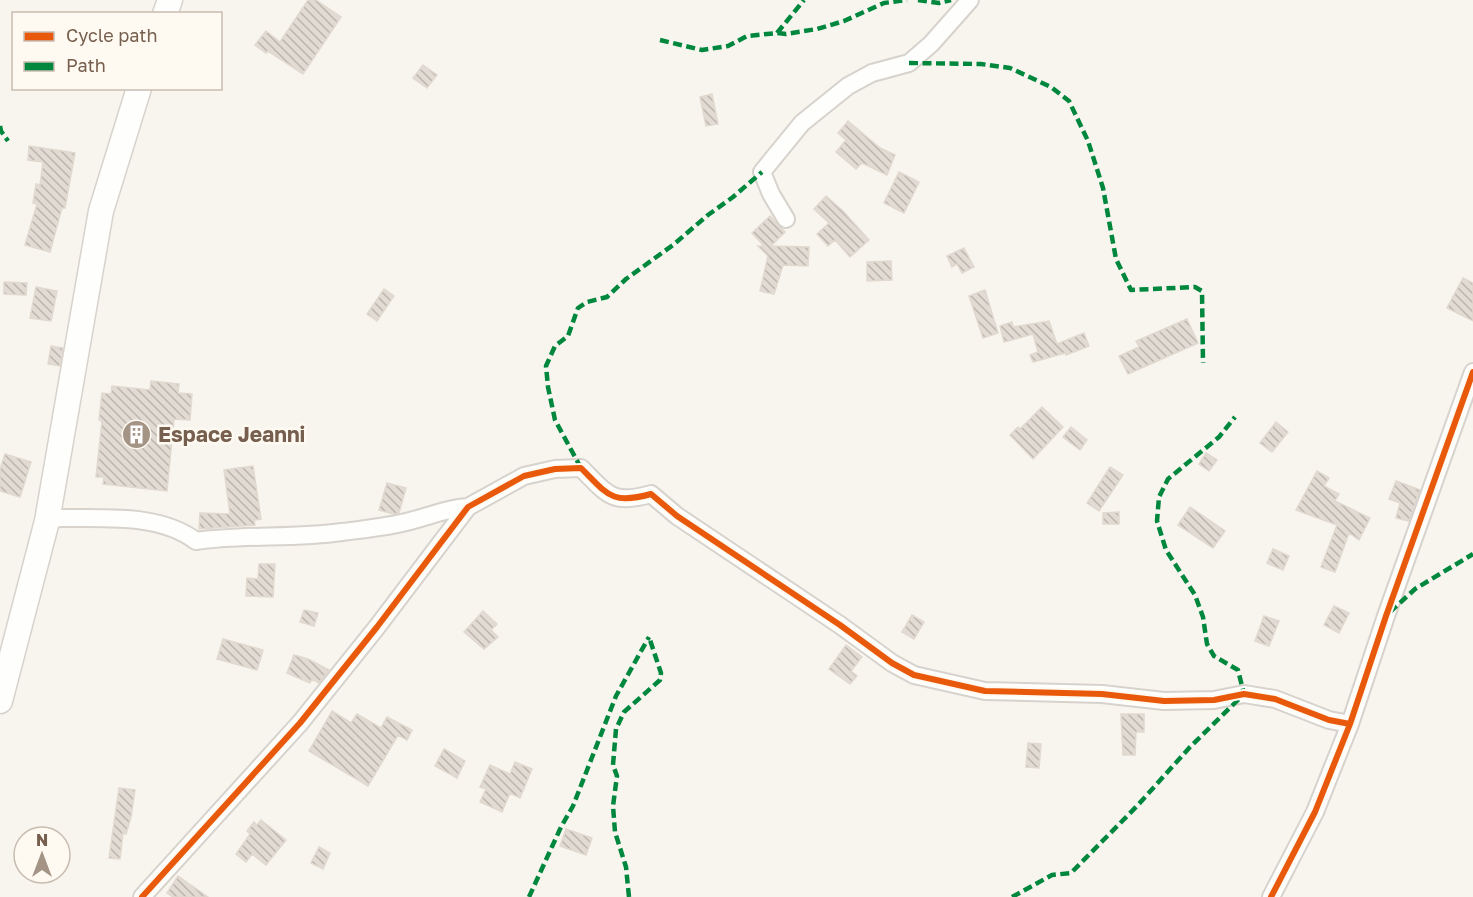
<svg xmlns="http://www.w3.org/2000/svg" width="1473" height="897" viewBox="0 0 1473 897" font-family="'Golos Text',sans-serif">
  <defs>
    <pattern id="building-back-hatch" width="6" height="6" patternUnits="userSpaceOnUse" patternTransform="scale(1.5)"><rect width="6" height="6" fill="#e2dbd3"/><path d="M-1 5l2 2M0 0l6 6M5-1l2 2" fill="none" stroke="#bcb5ad"/></pattern>
  </defs>
  <rect width="100%" height="100%" fill="#f8f5ee"/>
  <path fill="url(#building-back-hatch)" stroke="#e1d9d0" stroke-width="1.5" d="M308,0H316L341,17L303,74L268,51L266,53L255,45L266,31L280,42Z
    M423,65L437,75L427,88L413,78Z
    M712,94L718,124L706,126L700,97Z
    M848,121L880,148L895,155L887,175L862,163L856,169L836,152L846,140L838,133Z
    M29,146L75,153L65,208H62L50,252L25,245L37,204L33,203L36,184L40,185L43,162L28,160Z
    M899,172L919,182L904,213L884,203Z
    M826,196L843,211L869,240L850,257L835,240L828,246L817,234L829,223L814,209Z
    M770,216L785,232L771,246L809,247L808,266L783,265L774,294L760,291L768,256L758,246H764L752,233Z
    M964,248L974,267L962,273L957,264L952,267L947,256Z
    M891,261L892,280L867,281V262Z
    M1463,278L1473,283V321L1447,308Z
    M4,282L27,283L26,295L4,294Z
    M36,287L57,291L51,321L30,318Z
    M384,289L394,296L377,321L367,314Z
    M985,290L998,333L983,338L969,296Z
    M1187,319L1198,343L1128,374L1119,356L1139,347L1136,341Z
    M1049,321L1057,344L1084,333L1089,346L1066,355L1065,353L1033,362L1030,355L1038,352L1033,334L1004,342L1000,326L1012,322L1013,327Z
    M51,346L63,348L60,366L48,364Z
    M151,381L179,384L178,393L192,394L190,420L174,419L167,491L103,484L104,477H96L102,421L99,420L102,393L111,394L112,386L150,390Z
    M1042,407L1063,427L1033,459L1010,435L1018,427L1020,429Z
    M1276,422L1288,432L1272,452L1260,443Z
    M1071,427L1087,440L1080,450L1063,437Z
    M1206,453L1217,460L1209,471L1199,464Z
    M5,454L31,462L20,497L0,491V469Z
    M253,466L261,519L254,520L255,525L199,529L200,513L230,514L224,470Z
    M1110,467L1123,475L1099,511L1087,503Z
    M1317,471L1329,478L1324,486L1339,494L1335,501L1370,518L1359,540L1349,533L1335,572L1321,567L1337,525L1296,510Z
    M1396,481L1420,490L1409,521L1396,518L1400,503L1389,499Z
    M387,483L406,488L399,513L393,514L379,510Z
    M1190,507L1225,531L1213,548L1178,525Z
    M1119,512V524H1103V513Z
    M1273,549L1289,556L1283,570L1267,563Z
    M259,564H275L273,597L246,596L247,578L258,579Z
    M1334,606L1349,613L1339,633L1324,625Z
    M304,610L318,613L314,626L300,622Z
    M483,611L497,624L491,630L498,637L484,649L464,632Z
    M912,615L924,622L914,639L902,632Z
    M1264,616L1279,621L1269,646L1255,641Z
    M223,639L263,650L257,670L217,659Z
    M846,645L862,657L851,671L857,676L850,684L829,669Z
    M294,655L308,659L329,670L319,683L312,679L310,683L287,673Z
    M332,711L351,723L357,714L381,728L387,717L412,730L407,740L398,735L368,786L309,751Z
    M1121,714H1144V732H1136L1135,755H1123Z
    M1028,743L1041,744L1039,768L1026,767Z
    M444,749L465,761L457,778L435,766Z
    M515,762L532,769L520,798L510,793L502,812L480,802L486,789L480,787L490,765L510,774Z
    M119,788L135,790L131,817L126,834L123,833L120,859L109,858Z
    M261,820L286,840L266,865L252,854L246,862L236,854L250,834L247,831L254,822L257,825Z
    M566,829L592,838L586,855L560,846Z
    M319,847L330,853L323,869L311,863Z
    M178,876L208,897H173L167,893Z"/>
  <g fill="none" stroke-linecap="round" stroke-linejoin="round">
    <defs>
      <path id="street" d="M786,219L771,194L762,172L802,123L848,86L872,73L909,63L931,44L970,0
        M47,521L60,518C104,519 159,513 196,541C244,534 294,539 342,532C365,529 388,527 410,521C430,516 448,508 468,507
        M142,897L300,723L377,627L468,507L524,476L555,469L581,468C608,495 612,505 651,494L677,516L840,625L892,663L914,675L985,691L1102,694L1164,701L1214,700L1244,694L1275,699L1329,720L1350,724
        M1271,897L1315,812L1350,724L1386,616L1473,372"/>
      <path id="secondary" d="M165,14L170,0
        M0,701L47,521L101,211L139,88"/>
    </defs>
    <use href="#street" stroke="#d7d2cc" stroke-width="20"/>
    <use href="#secondary" stroke="#d8d2cc" stroke-width="27"/>
    <use href="#street" stroke="#fefefc" stroke-width="16"/>
    <use href="#secondary" stroke="#fefefc" stroke-width="24"/>
    <path stroke="#00873e" stroke-width="4.5" stroke-dasharray="9 4.5" stroke-linecap="butt" d="M918,0L939,3L951,0
      M777,33L804,0
      M660,40L702,50L728,46L747,36L777,33L786,34L817,29L844,21L884,3L907,0
      M909,63L981,64L1010,68L1051,87L1069,101L1088,141L1103,188L1116,259L1131,290L1195,287L1202,291L1203,363
      M0,126L1,131L8,141
      M581,468L555,420L548,387L546,366L555,346L568,336L578,308L587,302L607,297L626,279L673,245L708,215L733,197L762,172
      M1390,612L1415,589L1473,554
      M529,897L561,827L573,806L616,696L649,637
      M629,897L626,867L615,832L613,806L617,776L613,765L616,729L624,712L660,680L661,673L649,637
      M1012,897L1052,875L1071,873L1137,806L1190,747L1244,694L1238,670L1214,656L1207,644L1203,617L1195,595L1166,550L1157,521L1159,497L1168,479L1219,437L1235,417"/>
    <defs>
      <path id="cycleway" d="M142,897L300,723L377,627L468,507L524,476L555,469L581,468C608,495 612,505 651,494L677,516L840,625L892,663L914,675L985,691L1102,694L1164,701L1214,700L1244,694L1275,699L1329,720L1350,724
        M1271,897L1315,812L1350,724L1386,616L1473,372"/>
    </defs>
    <use href="#cycleway" stroke="#fefaf1" stroke-width="10"/>
    <use href="#cycleway" stroke="#e8590c" stroke-width="6"/>
  </g>
  <defs>
    <symbol id="building-disc" viewBox="-11 -11 22 22"><circle r="9.5" fill="#a49486" stroke="#fefaf1"/><path d="M-4-6H4V6H1V3H-1V6H-4ZM-2.5-4.3h1.7v1.8h-1.7ZM.8-4.3h1.7v1.8H.8ZM-2.5-1h1.7V.8h-1.7ZM.8-1h1.7V.8H.8Z" fill="#fff"/></symbol>
  </defs>
  <g fill-rule="evenodd">
    <use href="#building-disc" x="120" y="418" width="33" height="33"/>
  </g>
  <g text-anchor="middle" dominant-baseline="central" stroke-width="5" stroke-linejoin="round" paint-order="stroke">
    <g font-size="21" font-weight="bold" fill="#765f4e" stroke="#fefaf1" text-anchor="start">
      <text x="158" y="434">Espace Jeanni</text>
    </g>
  </g>
  <rect x="12" y="12" width="210" height="78" fill="#fefaf1" stroke="#c8bcb0" stroke-width="1.5"/>
  <rect x="24" y="32" width="30" height="9" fill="#e8590c" stroke="#c8bcb0" stroke-width="1.5"/>
  <text x="66" y="42" font-size="18" fill="#765f4e">Cycle path</text>
  <rect x="24" y="62" width="30" height="9" fill="#00873e" stroke="#c8bcb0" stroke-width="1.5"/>
  <text x="66" y="72" font-size="18" fill="#765f4e">Path</text>
  <g transform="translate(42 855)"><circle r="28" fill="#fefaf1" stroke="#c8bcb0" stroke-width="1.5"/>
  <path d="M0-4.5L10 22L0 15L-10 22Z" fill="#a49486"/>
  <text y="-9" font-size="16" font-weight="bold" text-anchor="middle" fill="#765f4e">N</text>
  </g>
</svg>
